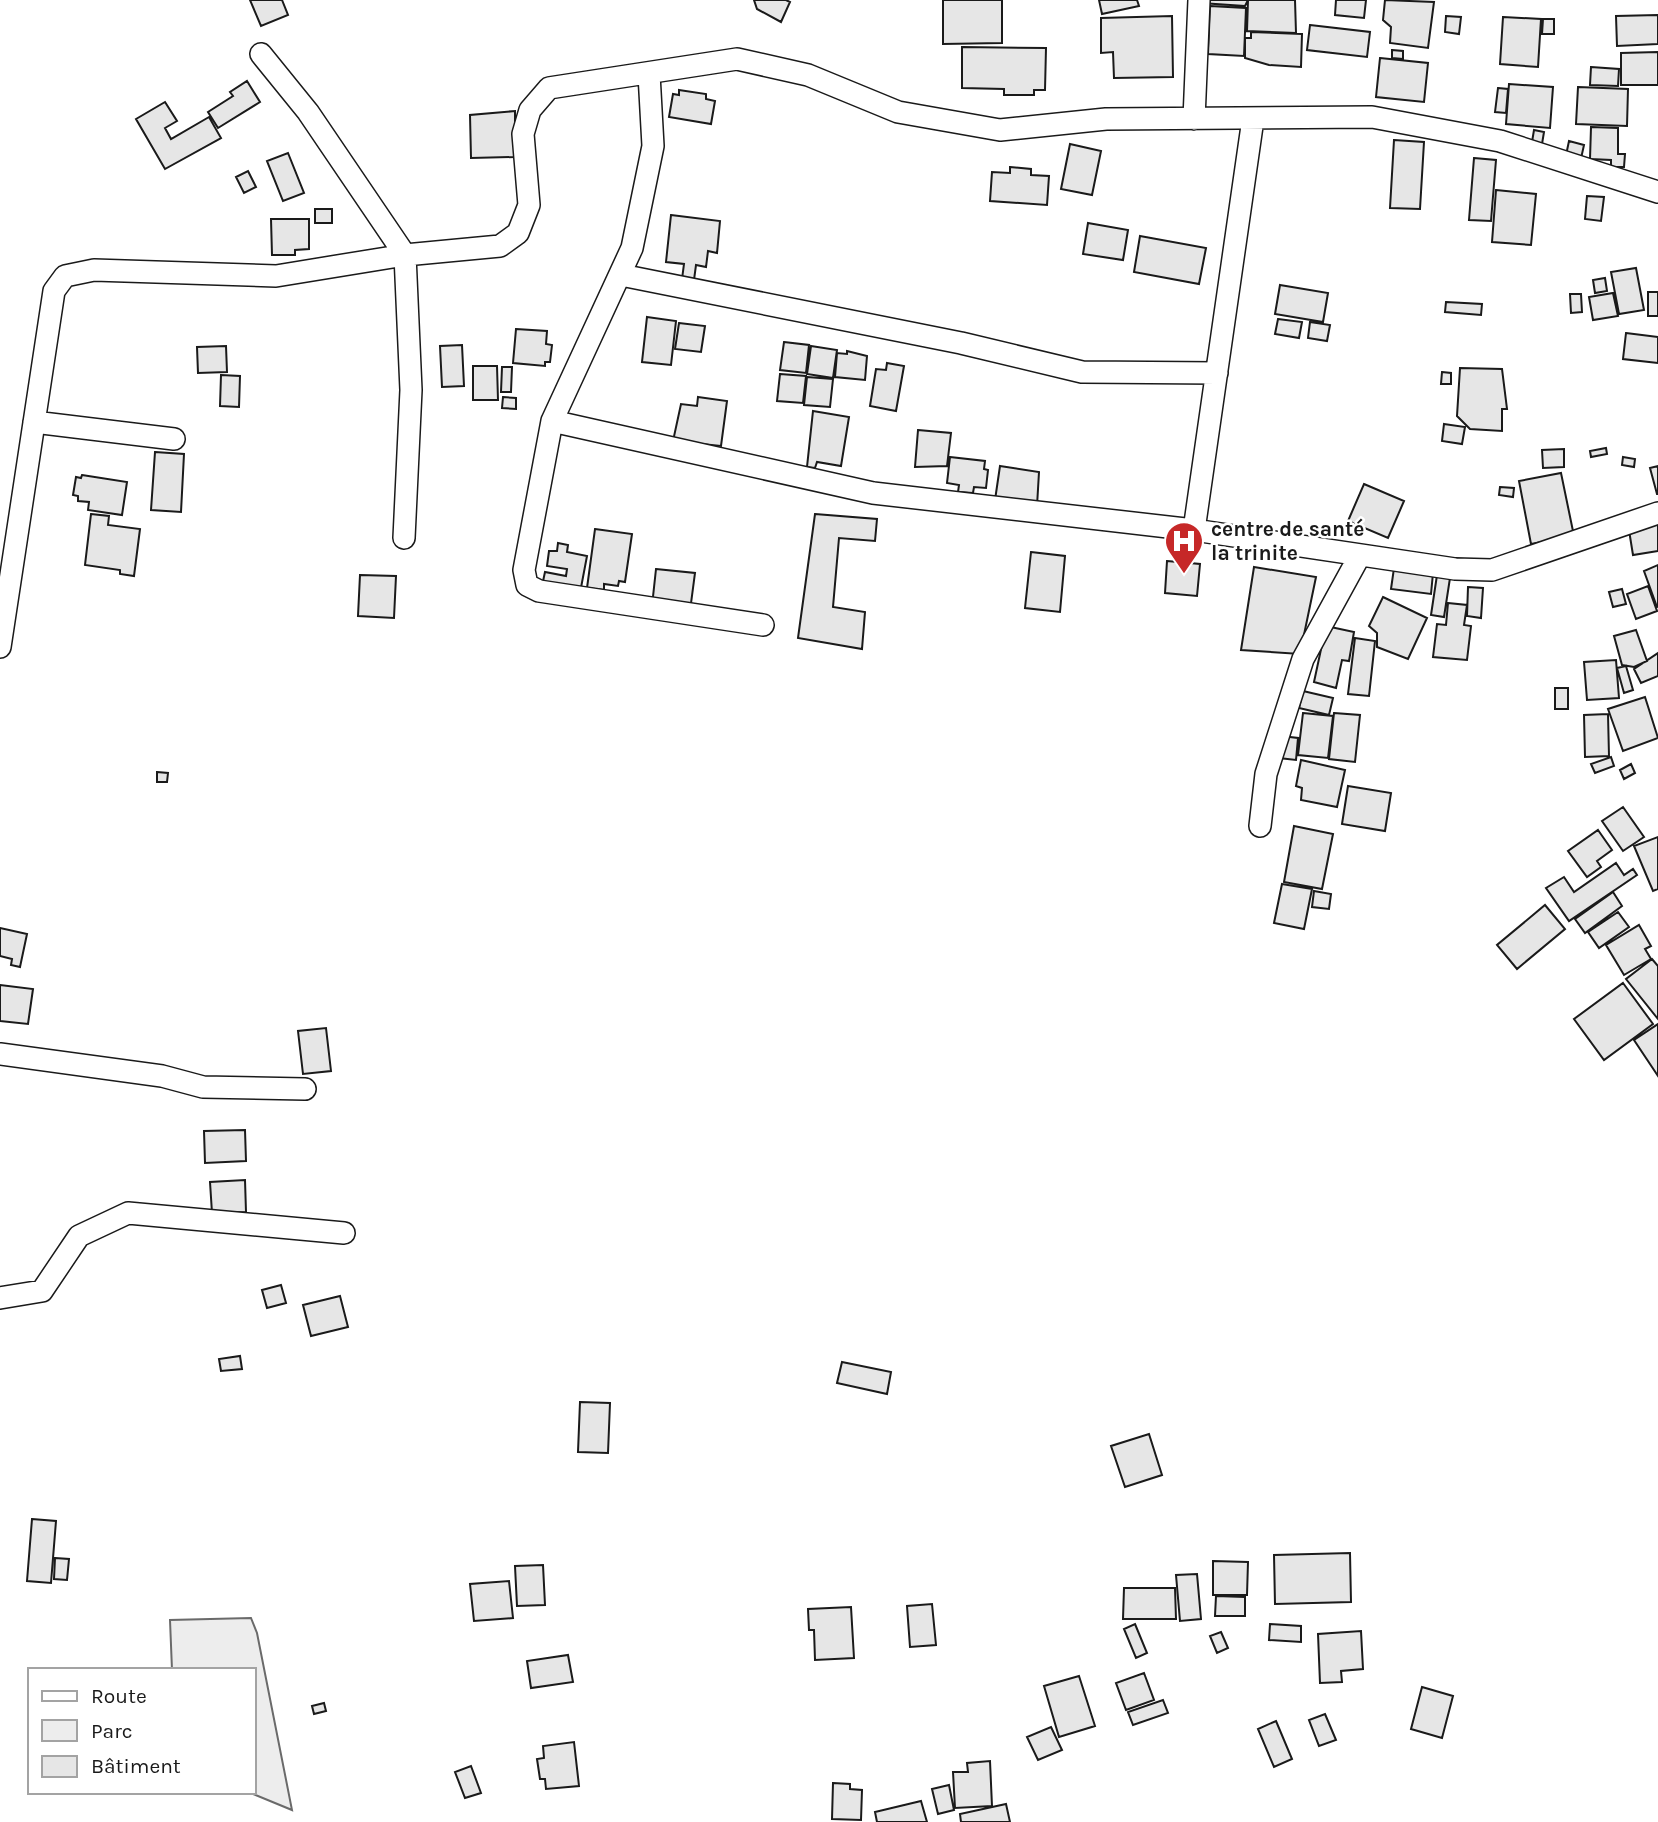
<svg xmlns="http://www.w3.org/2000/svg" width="1658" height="1822" viewBox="0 0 1658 1822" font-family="Karla,sans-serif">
  <rect width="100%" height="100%" fill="#fff"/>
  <path fill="#ededed" stroke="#6a6a6a" stroke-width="2" d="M251,1618L257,1633L292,1810L248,1792H254V1670H172L170,1620Z"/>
  <path fill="#e6e6e6" stroke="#1a1a1a" stroke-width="2" d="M250,0H282L288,15L261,26Z
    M754,0H786L790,2L781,22L757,9Z
    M943,0H1002V43L943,44Z
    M1099,0H1137L1139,6L1102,14Z
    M1202,0H1248L1245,6L1201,3Z
    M1248,0H1295L1296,33L1247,31Z
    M1336,0H1366L1364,18L1335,15Z
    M1385,0L1434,2L1428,48L1390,43L1391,27L1383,20Z
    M1210,6L1246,8L1244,56L1208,54Z
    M1658,15V44L1617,46L1616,16Z
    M1172,16L1173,77L1114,78L1113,52L1101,53V18Z
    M1446,16L1461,17L1459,34L1445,32Z
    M1503,17L1541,19L1538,67L1500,64Z
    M1543,19H1554V34H1542Z
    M1310,25L1370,32L1367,57L1307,50Z
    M1251,32L1302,34L1301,67L1269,65L1245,58V38H1251Z
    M962,47L1046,48L1045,90H1034V95H1004V89L962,88Z
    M1392,50L1403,51V59L1392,58Z
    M1658,52V85H1621V53Z
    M1380,58L1428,63L1424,102L1376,97Z
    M1591,67L1619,69L1618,86L1590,85Z
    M247,81L260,102L218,128L208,112L233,96L230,92Z
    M1509,84L1553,87L1550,128L1506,124Z
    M1578,87L1628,89L1627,126L1576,124Z
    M1498,88L1508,89L1506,113L1495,112Z
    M679,90L706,94V99L715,101L711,124L669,117L673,94L679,95Z
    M165,102L177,121L165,128L171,139L209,117L221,138L165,169L136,119Z
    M515,111V157L471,158L470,115Z
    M1591,127L1618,128V154H1625L1624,167H1611V160L1590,159Z
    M1534,130L1544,132L1542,144L1532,142Z
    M1394,140L1424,142L1420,209L1390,208Z
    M1569,141L1584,145L1580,163L1565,160Z
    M1070,144L1101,151L1092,195L1061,189Z
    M288,153L304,193L283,201L267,161Z
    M1474,158L1496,160L1491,221L1469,220Z
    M1010,167L1031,169V175L1049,176L1047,205L990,201L992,172L1010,173Z
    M248,171L256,187L244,193L236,177Z
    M1496,190L1536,194L1531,245L1492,242Z
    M1587,196L1604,197L1601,221L1585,219Z
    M315,209H332V223H315Z
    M671,215L720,221L717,253L708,251L706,267L696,265L694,280L682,279L684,264L666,262Z
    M271,219H309V249L295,250V255H272Z
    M1088,223L1128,230L1123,260L1083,254Z
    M1140,236L1206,248L1199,284L1134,272Z
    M1636,268L1644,310L1619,314L1611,272Z
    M1605,278L1607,291L1595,293L1593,280Z
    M1280,285L1328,293L1323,322L1275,314Z
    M1648,292H1658V316H1648Z
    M1613,293L1618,316L1593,320L1589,297Z
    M1570,294H1581L1582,312L1571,313Z
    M1446,302L1482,304L1481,315L1445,312Z
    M647,317L676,321L671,365L642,362Z
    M1278,319L1302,322L1299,338L1275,334Z
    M1310,322L1330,325L1327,341L1308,338Z
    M679,323L705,326L701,352L675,349Z
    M516,329L547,331L546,344L552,345L550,362H545V366L513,363Z
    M1626,333L1658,337V363L1623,359Z
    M784,342L809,345L806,373L780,370Z
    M462,345L464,386L442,387L440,346Z
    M226,346L227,372L198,373L197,347Z
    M811,346L837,350L833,378L807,374Z
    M847,351L867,356L865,380L835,377L837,353L847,354Z
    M887,363L904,366L896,411L870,406L876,369L886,370Z
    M473,366H497L498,400H473Z
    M502,367H512L511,392H501Z
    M1460,368L1502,369L1507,409H1502V431L1470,429L1457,416Z
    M1442,372L1451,373V384H1441Z
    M780,374L806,376L803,403L777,401Z
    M221,375L240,376L239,407L220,406Z
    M807,377L833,379L830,407L804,405Z
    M503,397L516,398V409L502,408Z
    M698,397L727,401L721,446L673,441L681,404L697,406Z
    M813,411L849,417L841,466L817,462L815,468L807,467Z
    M1444,424L1465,427L1462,444L1442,441Z
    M918,430L951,433L947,466L915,467Z
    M1606,448L1607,454L1591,457L1590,451Z
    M1564,449V467L1543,468L1542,450Z
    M155,452L184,454L181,512L151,510Z
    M950,457L985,461L984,469L988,470L986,488L974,487L973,493L958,492L959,485L947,483Z
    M1623,457L1635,459L1634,467L1622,465Z
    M1000,466L1039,472L1037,506L995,500Z
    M1658,466V494H1657L1650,468Z
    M1561,473L1574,536L1531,544L1519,481Z
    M82,475L127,482L122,515L88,510L89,502L78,501V496L73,495L76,477L81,478Z
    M1364,484L1404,501L1388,538L1348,521Z
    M1500,487L1514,488L1513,497L1499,495Z
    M91,514L109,516L108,525L140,529L134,576L120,574V570L85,565Z
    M815,514L877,519L875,541L839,538L833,607L865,612L862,649L798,638Z
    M1658,519V551L1633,555L1628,524Z
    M595,529L632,534L625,582L619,581L618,586L604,584V590L587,588Z
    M558,543L568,545L567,552L587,556L580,593L542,586L545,572L566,576L567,569L547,566L549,551H557Z
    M1031,552L1065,556L1060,612L1025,608Z
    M1167,561L1200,564L1197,596L1165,593Z
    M1658,565V606L1657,607L1644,571Z
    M1254,567L1316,577L1300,654L1241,650Z
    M1394,568L1433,573L1431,594L1391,589Z
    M656,569L695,573L690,611L652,606Z
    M360,575L396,576L394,618L358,616Z
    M1437,575L1450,578L1444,617L1431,615Z
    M1648,586L1657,611L1636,619L1627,594Z
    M1468,587L1483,588L1481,618L1467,616Z
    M1622,589L1626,604L1613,607L1609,592Z
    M1383,597L1427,618L1408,659L1377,647V633L1369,626Z
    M1448,603L1467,605L1464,625L1471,626L1467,660L1433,657L1437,624L1446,625Z
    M1326,626L1354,632L1349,661L1342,660L1336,688L1314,682Z
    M1636,630L1647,661L1634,667L1622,665L1614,636Z
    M1355,638L1375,641L1369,696L1348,694Z
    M1658,653V676L1641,683L1634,669Z
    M1616,660L1619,698L1587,700L1584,662Z
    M1626,666L1633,690L1624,693L1617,668Z
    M1555,688H1568V709H1555Z
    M1303,691L1333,698L1329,715L1299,708Z
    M1645,697L1658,738L1623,751L1608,709Z
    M1303,713L1333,716L1328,758L1298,755Z
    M1334,713L1360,715L1355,762L1329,759Z
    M1608,714L1609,756L1585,757L1584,715Z
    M1281,736L1298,738L1296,760L1279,758Z
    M1611,757L1614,766L1595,773L1591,764Z
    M1301,760L1345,770L1337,807L1301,800L1302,788L1296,786Z
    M1631,764L1635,773L1624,779L1620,770Z
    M157,772L168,773L167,782H157Z
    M1348,786L1391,793L1385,831L1342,824Z
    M1623,807L1644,837L1623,851L1602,821Z
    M1294,826L1333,834L1322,889L1284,882Z
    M1598,830L1612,850L1597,861L1601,867L1587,877L1568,851Z
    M1658,837V889L1653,891L1634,846Z
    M1616,863L1624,875L1633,869L1637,875L1569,921L1546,888L1564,877L1574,892Z
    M1282,884L1312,889L1304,929L1274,923Z
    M1314,891L1331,894L1329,909L1312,907Z
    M1613,892L1622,906L1585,933L1575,919Z
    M1545,905L1565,929L1517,969L1497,945Z
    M1618,912L1629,927L1599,948L1588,932Z
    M1639,925L1651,946L1645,949L1651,959L1624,975L1606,945Z
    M0,928L27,934L20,967L11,965L12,959L0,956Z
    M1652,959L1658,966V1019L1626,979Z
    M1623,983L1653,1024L1604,1060L1574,1019Z
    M0,985L33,989L28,1024L0,1021Z
    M1658,1024V1076L1634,1040Z
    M326,1028L331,1071L303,1074L298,1031Z
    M245,1130L246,1161L205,1163L204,1131Z
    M245,1180L246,1212L212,1213L210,1182Z
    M281,1285L286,1303L267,1308L262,1290Z
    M340,1296L348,1327L311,1336L303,1305Z
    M240,1356L242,1369L221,1371L219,1359Z
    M842,1362L891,1372L887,1394L837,1383Z
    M580,1402L610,1403L608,1453L578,1452Z
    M1149,1434L1162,1475L1125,1487L1111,1446Z
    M32,1519L56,1521L51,1583L27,1581Z
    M1350,1553L1351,1602L1275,1604L1274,1555Z
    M55,1558L69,1559L67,1580L54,1579Z
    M1213,1561L1248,1562L1247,1595H1213Z
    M543,1565L545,1605L517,1606L515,1566Z
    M1197,1574L1201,1619L1180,1621L1176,1575Z
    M509,1581L513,1618L474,1621L470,1584Z
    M1124,1588H1175L1176,1619H1123Z
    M1216,1596L1245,1597V1616H1215Z
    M932,1604L936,1645L910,1647L907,1606Z
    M851,1607L854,1658L815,1660L814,1630H809L808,1609Z
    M1135,1624L1147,1653L1136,1658L1124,1629Z
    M1270,1624L1301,1626V1642L1269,1640Z
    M1361,1631L1363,1669L1341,1671L1342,1682L1320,1683L1318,1634Z
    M1221,1632L1228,1648L1217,1653L1210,1636Z
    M568,1655L573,1682L531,1688L527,1661Z
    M1144,1673L1154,1700L1126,1710L1116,1683Z
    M1079,1676L1095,1726L1059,1737L1044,1686Z
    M1422,1687L1453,1696L1442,1738L1411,1729Z
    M1163,1700L1168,1713L1133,1725L1128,1712Z
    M324,1703L326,1711L314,1714L312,1706Z
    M1325,1714L1336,1740L1319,1746L1309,1720Z
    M1276,1721L1292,1759L1274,1767L1258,1729Z
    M1051,1727L1062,1750L1038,1760L1027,1737Z
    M574,1742L579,1786L546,1789L545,1779H540L537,1759L544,1758L543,1746Z
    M990,1761L992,1806L955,1808L953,1772H968L967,1763Z
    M471,1766L481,1793L465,1798L455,1772Z
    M833,1783L850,1784V1789L862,1790L861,1820L832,1819Z
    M949,1785L954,1810L938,1814L932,1789Z
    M921,1801L927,1822H877L875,1812Z
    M1006,1804L1010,1822H961L960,1814Z"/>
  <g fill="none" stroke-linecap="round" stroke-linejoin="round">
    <defs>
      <path id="minor" d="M261,54L308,112L405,255L411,390L404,538
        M649,74L653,146L632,248L552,421L524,570L527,585L539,591L763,625
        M1194,119L1199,0
        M621,275L961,343L1082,372L1217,373
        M552,421L873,493L1194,530L1455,569L1492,570L1658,513
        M34,422L174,439
        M1194,530L1253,119
        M0,647L54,291L65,276L94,270L276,276L405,255L500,246L518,233L529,205L523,134L530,110L549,88L737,59L808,75L898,112L1000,130L1106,119L1372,117L1500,141L1658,192
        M1260,826L1266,774L1303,659L1360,555
        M0,1054L162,1076L203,1087L305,1089
        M0,1298L42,1291L79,1236L128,1213L344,1233"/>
    </defs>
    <use href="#minor" stroke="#1a1a1a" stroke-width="24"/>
    <use href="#minor" stroke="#fff" stroke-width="21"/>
  </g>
  <defs>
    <symbol id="hospital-pin" viewBox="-11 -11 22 30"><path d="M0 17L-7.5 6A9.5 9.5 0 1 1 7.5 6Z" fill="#c62828" stroke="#fff"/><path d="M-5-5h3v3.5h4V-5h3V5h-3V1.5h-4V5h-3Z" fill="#fff"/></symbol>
  </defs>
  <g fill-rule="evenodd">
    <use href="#hospital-pin" x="1162" y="519" width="44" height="60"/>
  </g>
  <g text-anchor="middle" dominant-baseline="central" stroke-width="5" stroke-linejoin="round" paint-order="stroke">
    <g font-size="21" font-weight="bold" fill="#1a1a1a" stroke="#fff" text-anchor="start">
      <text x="1211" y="529">centre de santé<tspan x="1211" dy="24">la trinite</tspan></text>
    </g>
  </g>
  <rect x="28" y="1668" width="228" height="126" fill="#ffffff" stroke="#a3a3a3" stroke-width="2"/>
  <rect x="42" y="1691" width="35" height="10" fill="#ffffff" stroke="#a3a3a3" stroke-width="2"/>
  <text x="91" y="1703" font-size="21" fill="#1a1a1a">Route</text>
  <rect x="42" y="1720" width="35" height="21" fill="#ededed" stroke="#a3a3a3" stroke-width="2"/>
  <text x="91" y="1738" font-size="21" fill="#1a1a1a">Parc</text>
  <rect x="42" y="1756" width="35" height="21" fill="#e6e6e6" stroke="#a3a3a3" stroke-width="2"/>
  <text x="91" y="1773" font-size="21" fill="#1a1a1a">Bâtiment</text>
</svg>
